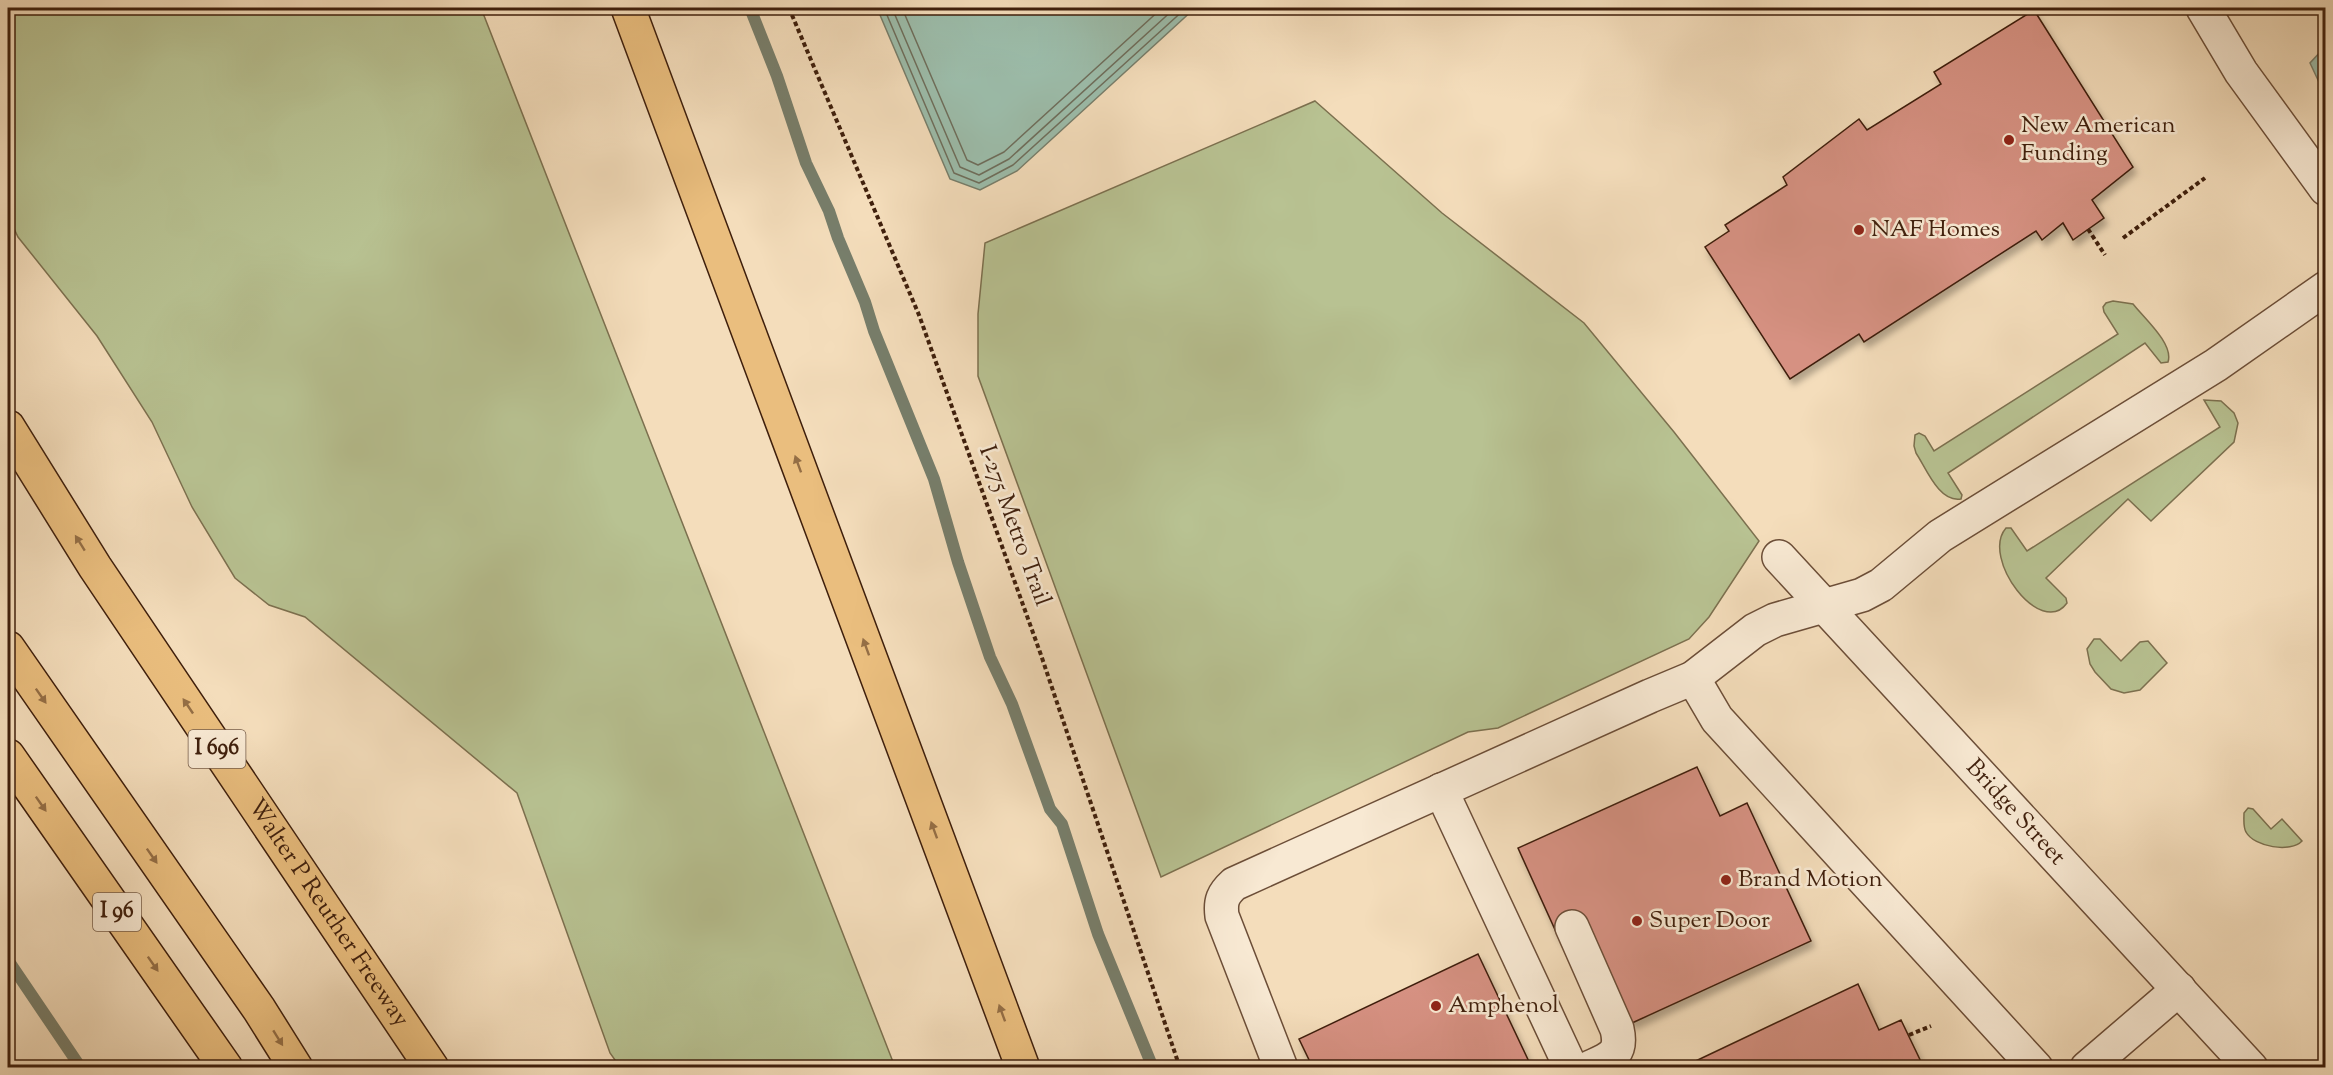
<svg xmlns="http://www.w3.org/2000/svg" width="2333" height="1075" viewBox="0 0 2333 1075" font-family="'Sorts Mill Goudy',serif">
  <defs>
    <filter id="shadow"><feDropShadow dx="3.5" dy="6" stdDeviation="3" flood-color="#0004"/></filter>
  </defs>
  <rect width="100%" height="100%" fill="#f4ddbb"/>
  <filter id="stains"><feTurbulence type="fractalNoise" baseFrequency=".00333" numOctaves="4"/><feColorMatrix values="0 0 0 0 .2 0 0 0 0 .09 0 0 0 0 .02 0 0 0 .5 -.17"/></filter>
  <radialGradient id="worn" r=".72"><stop offset=".6" stop-color="#630" stop-opacity="0"/><stop offset="1" stop-color="#630" stop-opacity=".3"/></radialGradient>
  <path fill="#b8c292" stroke="#7c704f" stroke-width="1.5" d="M8,8H481L895,1067H620L610,1053L517,793L305,617L269,605L235,578L192,507L152,422L97,336L18,237L8,216Z
    M1315,101L1442,213L1584,323L1674,432L1759,541L1709,617L1689,639L1498,728L1468,732L1161,877L978,376V314L985,243Z
    M2113,301L2133,304C2144,318 2174,344 2168,362L2161,363L2145,343L1948,473L1962,495L1961,499C1939,503 1926,468 1916,453L1914,446L1915,435L1919,433L1925,436L1934,451L2118,334L2104,312L2103,307L2106,303Z
    M2204,400L2221,401L2234,413L2238,423L2234,442L2151,521L2128,499L2046,578L2066,598L2067,603C2041,639 1980,558 2006,528H2011L2027,551L2220,427Z
    M2094,639H2100L2121,661L2140,642L2148,641L2167,663L2140,690L2124,693L2111,689L2095,672L2090,664L2087,649Z
    M2248,808L2253,809L2271,829L2282,819L2302,841C2291,853 2254,847 2246,832C2243,827 2244,819 2244,813Z"/>
  <path fill="#9cbdab" stroke="#777e6b" stroke-width="1.5" d="M877,8H1195L1017,171L980,190L950,179Z
    M2325,47V95L2310,63Z"/>
  <g fill="none" stroke-linecap="round" stroke-linejoin="round">
    <path stroke="#6e6e5c" stroke-width="1.5" d="M884,8L954,173L979,183L1013,165L1186,8
      M892,8L960,167L979,175L1009,159L1175,8
      M902,8L967,160L978,165L1004,152L1162,8"/>
    <path stroke="#777e6b" stroke-width="12" d="M750,8L777,76L806,163L829,211L838,238L865,302L874,331L934,479L958,562L990,657L1012,704L1050,809L1062,824L1098,934L1153,1068
      M8,960L81,1068"/>
  </g>
  <path fill="#d69182" stroke="#3f1f0c" stroke-width="1.5" filter="url(#shadow)" d="M2034,10L2133,167L2092,200L2104,218L2073,240L2063,223L2042,240L2036,231L1864,342L1859,334L1790,379L1705,247L1729,231L1725,225L1787,185L1783,177L1859,119L1867,130L1941,84L1934,72Z
    M1697,767L1720,816L1747,803L1811,941L1632,1023L1557,934L1518,848Z
    M1478,954L1532,1068H1313L1299,1039Z
    M1858,984L1879,1030L1901,1020L1924,1068L1683,1067Z"/>
  <g fill="none" stroke-linecap="round" stroke-linejoin="round">
    <defs>
      <g id="minor">
        <path d="M2203,8L2241,72L2326,189"/>
        <path id="s1" d="M1779,557L2251,1068"/>
        <path d="M1693,678L1717,719L2036,1068"/>
        <path d="M1441,790L1571,1068"/>
        <path d="M1572,927L1617,1029C1623,1055 1610,1058 1589,1068"/>
        <path d="M1281,1068L1222,916C1220,901 1223,894 1234,884L1650,696L1693,678L1755,630L1775,620L1862,595L1881,585L1940,536L2216,365L2326,288"/>
        <path d="M2087,1068L2179,989"/>
      </g>
      <g id="highway">
        <path d="M628,8L1023,1068"/>
        <path id="s2" d="M8,427L95,567L432,1068"/>
        <path d="M8,648L259,1009L296,1068"/>
        <path d="M8,756L226,1068"/>
      </g>
    </defs>
    <use href="#minor" stroke="#6c4e38" stroke-width="36"/>
    <use href="#highway" stroke="#3f1f0c" stroke-width="36"/>
    <path stroke="#3f1f0c" stroke-width="4" stroke-dasharray="4.5 3" stroke-linecap="butt" d="M789,8L919,315L1041,655L1180,1068
      M2088,229L2105,255
      M2123,238L2205,178
      M1909,1035L1931,1026"/>
    <use href="#minor" stroke="#f8e9d3" stroke-width="33"/>
    <use href="#highway" stroke="#eabe7e" stroke-width="33"/>
  </g>
  <defs><path id="oneway-solid" d="M-6-.8H1V-3.2L6.5 0L1 3.2V.8H-6Z" transform="scale(1.5)"/></defs>
  <g fill="#946e45">
    <use href="#oneway-solid" transform="translate(798 464) rotate(-110)"/>
    <use href="#oneway-solid" transform="translate(80 543) rotate(-122)"/>
    <use href="#oneway-solid" transform="translate(866 647) rotate(-110)"/>
    <use href="#oneway-solid" transform="translate(41 696) rotate(55)"/>
    <use href="#oneway-solid" transform="translate(188 706) rotate(-124)"/>
    <use href="#oneway-solid" transform="translate(41 804) rotate(55)"/>
    <use href="#oneway-solid" transform="translate(934 830) rotate(-110)"/>
    <use href="#oneway-solid" transform="translate(152 856) rotate(55)"/>
    <use href="#oneway-solid" transform="translate(153 964) rotate(55)"/>
    <use href="#oneway-solid" transform="translate(1002 1013) rotate(-110)"/>
    <use href="#oneway-solid" transform="translate(278 1038) rotate(58)"/>
  </g>
  <g fill="#8f2418" stroke="#f8e9d3" stroke-width="2">
    <circle cx="2009" cy="140" r="6"/>
    <circle cx="1859" cy="230" r="6"/>
    <circle cx="1726" cy="880" r="6"/>
    <circle cx="1637" cy="921" r="6"/>
    <circle cx="1436" cy="1006" r="6"/>
  </g>
  <g text-anchor="middle" dominant-baseline="central" stroke-width="5" stroke-linejoin="round" paint-order="stroke">
    <g fill="#f8e9d3" stroke="#765c48" stroke-width="1.5">
      <rect x="188.5" y="730" width="57" height="38" rx="4.5"/>
      <rect x="93" y="893" width="48" height="38" rx="4.5"/>
    </g>
    <g font-size="22" font-weight="bold" fill="#3f1f0c">
      <text x="217" y="749">I 696</text>
      <text x="117" y="912">I 96</text>
    </g>
    <g font-size="24" fill="#3f1f0c" stroke="#f8e9d3" text-anchor="start">
      <text x="2021" y="126">New American<tspan x="2021" dy="28">Funding</tspan></text>
      <text x="1871" y="230">NAF Homes</text>
      <text x="1738" y="880">Brand Motion</text>
      <text x="1649" y="921">Super Door</text>
      <text x="1448" y="1006">Amphenol</text>
    </g>
    <g font-size="24" fill="#3f1f0c" stroke="#f8e9d3">
      <text transform="translate(1014 526) rotate(70)">I-275 Metro Trail</text>
      <text stroke="none"><textPath href="#s1" startOffset="348">Bridge Street</textPath></text>
      <text stroke="none"><textPath href="#s2" startOffset="582">Walter P Reuther Freeway</textPath></text>
    </g>
  </g>
  <rect width="2333" height="1075" fill="none" stroke="#f4ddbb" stroke-width="30"/>
  <rect x="9" y="9" width="2315" height="1057" fill="none" stroke="#3f1f0c" stroke-width="3"/>
  <rect x="15" y="15" width="2303" height="1045" fill="none" stroke="#3f1f0c" stroke-width="1.5"/>
  <rect width="100%" height="100%" filter="url(#stains)"/>
  <rect width="100%" height="100%" fill="url(#worn)"/>
</svg>
